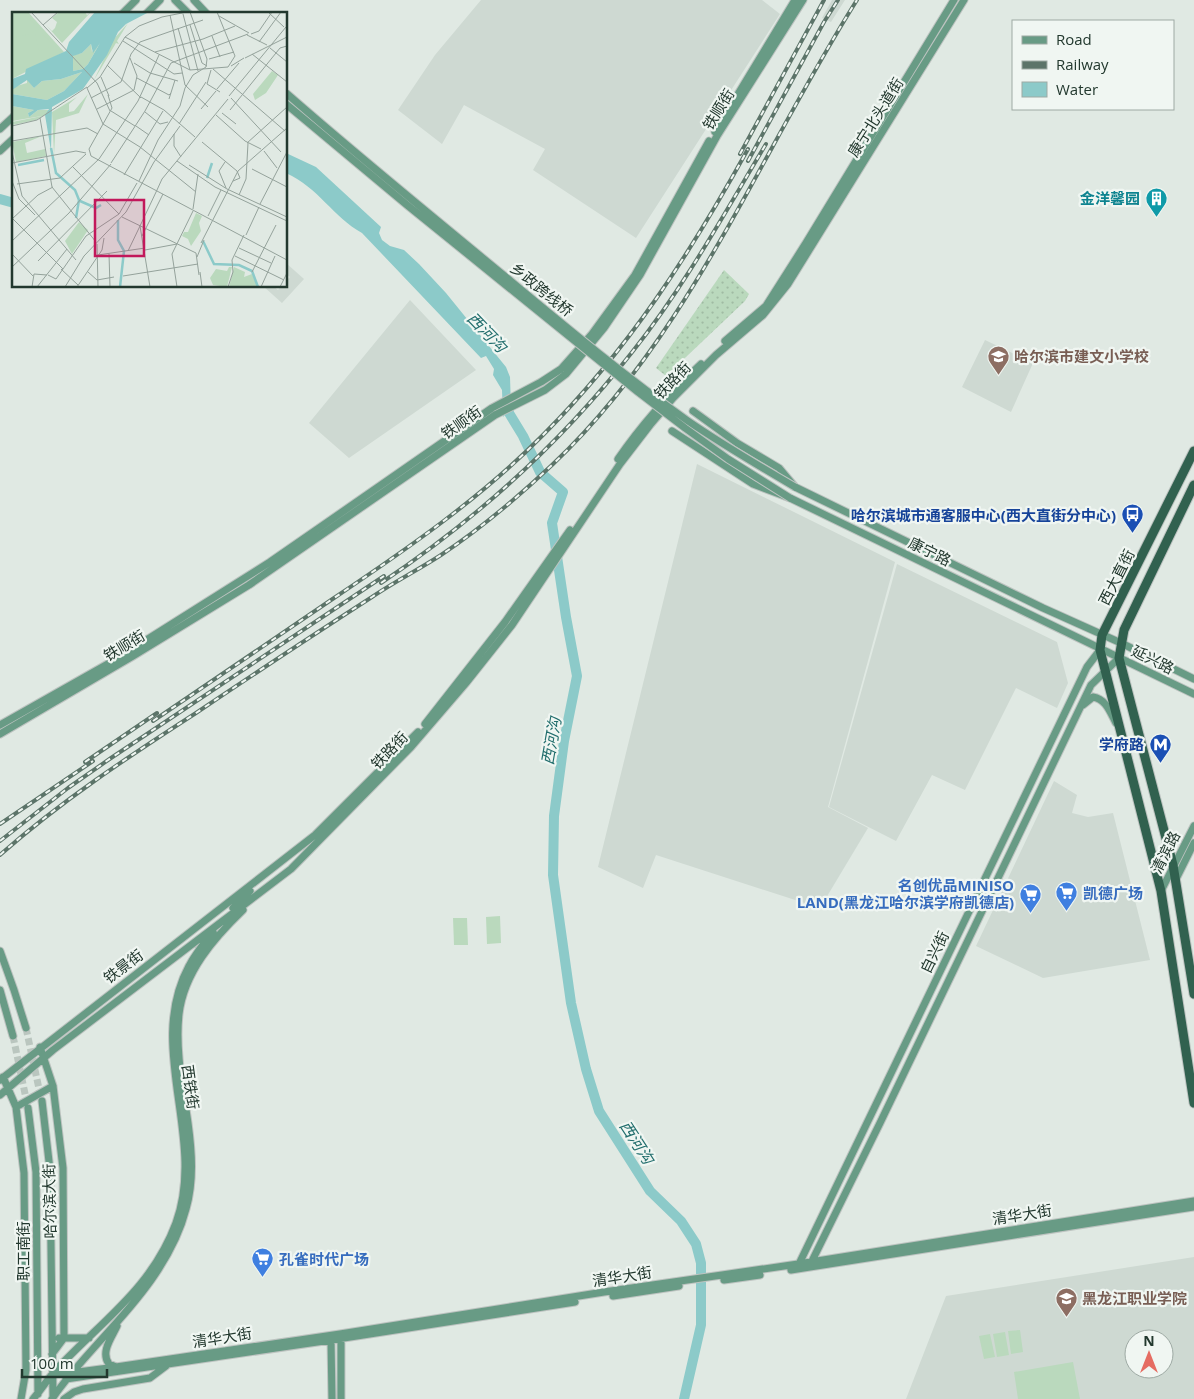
<svg xmlns="http://www.w3.org/2000/svg" width="1194" height="1399" viewBox="0 0 1194 1399" font-family="'Open Sans','Noto Sans SC',sans-serif">
  <defs>
    <pattern id="park-dots" width="8" height="8" patternUnits="userSpaceOnUse" patternTransform="scale(1.25)"><rect width="8" height="8" fill="#bad9bd"/><path d="M2 2h.1M6 6h.1" fill="none" stroke="#a0bba3" stroke-width="1.8" stroke-linecap="round"/></pattern>
  </defs>
  <rect width="100%" height="100%" fill="#e0e9e3"/>
  <path fill="#ced9d2" fill-rule="evenodd" d="M481,0H762L780,14L636,238L533,170L545,149L464,105L442,144L398,110L435,55Z
    M832,0H845L831,22L822,18Z
    M286,263L304,279L282,303L263,286H273L278,290L281,286H286V281L290,277L286,274Z
    M410,300L476,370L349,458L309,423Z
    M985,340L1033,363L1011,412L962,387Z
    M697,464L895,562L828,807L868,828L820,908L656,855L643,888L598,867Z
    M897,564L1057,642L1068,683L1057,708L1016,688L965,790L932,775L896,841L829,807Z
    M1054,781L1077,795L1072,813L1088,817L1113,813L1150,960L1043,978L976,946Z
    M1194,1257V1399H906L946,1296ZM1134,1339H1164V1369H1134Z"/>
  <path fill="#bad9bd" d="M500,916L501,943L487,944L486,917Z
    M453,918H467L468,945H454Z
    M1020,1330L1023,1352L1011,1354L1008,1331Z
    M1005,1332L1009,1355L997,1357L993,1334Z
    M990,1334L995,1357L984,1359L979,1336Z
    M1073,1362L1080,1399H1018L1014,1372Z"/>
  <path fill="url(#park-dots)" d="M724,270L749,294L745,301L666,376L656,368Z"/>
  <path fill="#8ccac9" d="M286,153L316,167L381,227L379,233L382,240L390,246L404,250L419,264L446,293L506,367L510,377L511,408L503,417L502,390L493,375L494,369L486,356L481,358L362,233C333,217 319,188 286,173Z"/>
  <g fill="none" stroke-linecap="round" stroke-linejoin="round">
    <path stroke="#8ccac9" stroke-width="10" d="M0,199L14,203
      M508,399L509,413L523,436L540,472L563,492L552,523L566,617L577,676L564,741L554,816L553,875L571,1003L586,1069L599,1111L650,1191L681,1221L696,1244L701,1263V1325L684,1399"/>
    <path stroke="#bac6bf" stroke-width="7" stroke-dasharray="7 3.5" stroke-linecap="butt" d="M26,1028L41,1098
      M13,1036L28,1108"/>
    <defs>
      <path id="major" d="M175,0L189,14
        M194,0L207,14
        M122,14L136,0
        M146,14L160,0
        M0,129L14,116
        M715,132L795,0
        M0,151L14,138
        M725,341L766,306L806,243L954,0
        M693,411L737,443L779,468L795,487L1043,608L1121,643L1194,679
        M672,431L753,484L790,498L1194,694
        M618,459C642,424 670,393 701,364
        M1083,705L1093,697C1106,699 1110,712 1116,723
        M425,724L505,622L570,530
        M0,725L113,661L270,562L492,408L541,382L561,369L592,334L635,275L709,141
        M0,734L133,656L249,585L495,415L545,390L566,374L604,328L640,275L717,136L803,0
        M1175,881L1194,843
        M1161,891L1194,826
        M233,908L250,891
        M0,951L14,990L26,1028
        M0,990L13,1036
        M40,1047L53,1086L63,1168L64,1338L52,1354
        M3,1077L16,1107L24,1173L26,1370L21,1399
        M0,1080L315,835L418,732
        M0,1095L53,1050L291,869L411,747L466,683L512,625L620,464L650,425L673,398L716,355L763,315L788,284L964,0
        M42,1101L50,1170L53,1396
        M16,1107L53,1086
        M28,1108L36,1172L38,1394
        M810,1265L880,1123L1091,685L1119,658
        M798,1266L1087,667L1100,650
        M791,1270L1194,1207
        M724,1280L760,1275
        M613,1296L679,1286
        M59,1338H89
        M341,1339V1399
        M331,1340L332,1399
        M116,1367L109,1364C100,1352 112,1337 117,1326
        M53,1373H71L116,1367L340,1334L604,1292L798,1264L1194,1201
        M66,1379L331,1340L575,1302
        M33,1399C41,1390 47,1380 54,1372C100,1322 151,1290 176,1223C207,1137 145,1048 189,966C195,954 205,942 213,932
        M52,1399C66,1378 83,1360 100,1341C135,1303 173,1260 186,1209C194,1181 192,1152 188,1123C183,1088 175,1050 179,1014C184,972 214,938 243,910
        M64,1399L74,1392L83,1389L150,1378L166,1366"/>
      <path id="highway" d="M1194,451L1102,635L1100,650L1161,891L1194,1103
        M1194,485L1124,630L1119,658L1173,865L1194,994"/>
    </defs>
    <use href="#major" stroke="#bdc3c0" stroke-width="9"/>
    <use href="#highway" stroke="#bdc3c0" stroke-width="11"/>
    <use href="#major" stroke="#689b85" stroke-width="7"/>
    <use href="#highway" stroke="#31614f" stroke-width="9"/>
    <defs>
      <path id="rail" d="M740,154L824,0
        M748,161L824,22L838,0
        M381,583C477,519 562,442 633,351C684,287 724,214 766,144
        M153,721C214,680 274,639 334,598C407,549 481,498 543,435C628,350 690,254 748,149
        M85,762L157,713
        M0,824L93,761
        M0,841L68,788L111,758L384,576
        M0,855C61,801 128,757 196,713C254,674 313,635 372,597C394,582 418,570 441,555C480,529 517,498 552,465C689,336 758,157 857,0"/>
    </defs>
    <use href="#rail" stroke="#5c7469" stroke-width="4"/>
    <use href="#rail" stroke="#f0f6f2" stroke-width="2" stroke-dasharray="5.5" stroke-linecap="butt"/>
    <defs>
      <path id="major-bridge" d="M286,93C358,156 433,217 507,278C566,327 626,377 688,421C723,445 759,466 795,487
        M286,104L407,205L638,392L685,428L728,459L790,498"/>
    </defs>
    <use href="#major-bridge" stroke="#bdc3c0" stroke-width="9" stroke-linecap="butt"/>
    <use href="#major-bridge" stroke="#689b85" stroke-width="7"/>
  </g>
  <defs>
    <symbol id="building-pin" viewBox="-11 -11 22 30"><path d="M0 17L-7.5 6A9.5 9.5 0 1 1 7.5 6Z" fill="#0f9aa8" stroke="#f0f6f2"/><path d="M-4-6H4V6H1V3H-1V6H-4ZM-2.5-4.3h1.7v1.8h-1.7ZM.8-4.3h1.7v1.8H.8ZM-2.5-1h1.7V.8h-1.7ZM.8-1h1.7V.8H.8Z" fill="#fff"/></symbol>
    <symbol id="school-pin" viewBox="-11 -11 22 30"><path d="M0 17L-7.5 6A9.5 9.5 0 1 1 7.5 6Z" fill="#8d6e63" stroke="#f0f6f2"/><path d="M0-5L7-2L0 1L-7-2ZM-4 1L0 2.5L4 1V4Q0 6-4 4Z" fill="#fff"/></symbol>
    <symbol id="bus-pin" viewBox="-11 -11 22 30"><path d="M0 17L-7.5 6A9.5 9.5 0 1 1 7.5 6Z" fill="#1a4fb4" stroke="#f0f6f2"/><path d="M-5-6H5V4H4V6H2V4H-2V6H-4V4H-5ZM-3.5-4V0h7V-4ZM-3.5 1.2v1.5H-2V1.2ZM2 1.2v1.5H3.5V1.2Z" fill="#fff"/></symbol>
    <symbol id="metro-pin" viewBox="-11 -11 22 30"><path d="M0 17L-7.5 6A9.5 9.5 0 1 1 7.5 6Z" fill="#1a4fb4" stroke="#f0f6f2"/><path d="M-5.5 5V-5H-3L0 0L3-5H5.5V5H3V-.5L0 4L-3-.5V5Z" fill="#fff"/></symbol>
    <symbol id="supermarket-pin" viewBox="-11 -11 22 30"><path d="M0 17L-7.5 6A9.5 9.5 0 1 1 7.5 6Z" fill="#3f7fe0" stroke="#f0f6f2"/><path d="M-6-5.5h2.5l.6 2H6L4.5 2H-2.5L-4.4-4H-6ZM-1.5 3.2a1.3 1.3 0 1 0 .1 0ZM3 3.2a1.3 1.3 0 1 0 .1 0Z" fill="#fff"/></symbol>
    <symbol id="university-pin" viewBox="-11 -11 22 30"><path d="M0 17L-7.5 6A9.5 9.5 0 1 1 7.5 6Z" fill="#8d6e63" stroke="#f0f6f2"/><path d="M0-5L7-2L0 1L-7-2ZM-4 1L0 2.5L4 1V4Q0 6-4 4Z" fill="#fff"/></symbol>
  </defs>
  <g fill-rule="evenodd">
    <use href="#building-pin" x="1144" y="186" width="25" height="34"/>
    <use href="#school-pin" x="986" y="344" width="25" height="34"/>
    <use href="#bus-pin" x="1120" y="502" width="25" height="34"/>
    <use href="#metro-pin" x="1148" y="732" width="25" height="34"/>
    <use href="#supermarket-pin" x="1054" y="880" width="25" height="34"/>
    <use href="#supermarket-pin" x="1018" y="882" width="25" height="34"/>
    <use href="#supermarket-pin" x="250" y="1246" width="25" height="34"/>
    <use href="#university-pin" x="1054" y="1286" width="25" height="34"/>
  </g>
  <g text-anchor="middle" dominant-baseline="central" stroke-width="4.5" stroke-linejoin="round" paint-order="stroke">
    <g font-size="15" fill="#22382e" stroke="#f0f6f2">
      <text transform="translate(718 109) rotate(-58)">铁顺街</text>
      <text transform="translate(875 117) rotate(-58)">康宁北头道街</text>
      <text transform="translate(542 289) rotate(39)">乡政跨线桥</text>
      <text transform="translate(672 380) rotate(-46)">铁路街</text>
      <text transform="translate(461 422) rotate(-35)">铁顺街</text>
      <text transform="translate(930 551) rotate(26)">康宁路</text>
      <text transform="translate(1116 577) rotate(-63)">西大直街</text>
      <text transform="translate(124 645) rotate(-31)">铁顺街</text>
      <text transform="translate(1153 659) rotate(26)">延兴路</text>
      <text transform="translate(389 750) rotate(-46)">铁路街</text>
      <text transform="translate(1165 852) rotate(-63)">清滨路</text>
      <text transform="translate(934 952) rotate(-64)">自兴街</text>
      <text transform="translate(123 966) rotate(-37)">铁景街</text>
      <text transform="translate(191 1087) rotate(82)">西铁街</text>
      <text transform="translate(49 1201) rotate(-91)">哈尔滨大街</text>
      <text transform="translate(1022 1214) rotate(-9)">清华大街</text>
      <text transform="translate(23 1251) rotate(-90)">职工南街</text>
      <text transform="translate(622 1276) rotate(-9)">清华大街</text>
      <text transform="translate(222 1337) rotate(-9)">清华大街</text>
    </g>
    <g font-size="15" font-weight="bold" fill="#0d838f" stroke="#f0f6f2" text-anchor="end">
      <text x="1140" y="198">金洋馨园</text>
    </g>
    <g font-size="15" font-weight="bold" fill="#785e54" stroke="#f0f6f2" text-anchor="start">
      <text x="1014" y="356">哈尔滨市建文小学校</text>
      <text x="1082" y="1298">黑龙江职业学院</text>
    </g>
    <g font-size="15" font-weight="bold" fill="#164399" stroke="#f0f6f2" text-anchor="end">
      <text x="1116" y="515">哈尔滨城市通客服中心(西大直街分中心)</text>
      <text x="1144" y="744">学府路</text>
    </g>
    <g font-size="15" font-weight="bold" fill="#366cbe" stroke="#f0f6f2" text-anchor="start">
      <text x="1014" y="885" text-anchor="end">名创优品MINISO<tspan x="1014" dy="17">LAND(黑龙江哈尔滨学府凯德店)</tspan></text>
      <text x="1083" y="893">凯德广场</text>
      <text x="279" y="1259">孔雀时代广场</text>
    </g>
    <g font-size="16" font-style="italic" fill="#226e6d" stroke="#f0f6f2">
      <text transform="translate(487 332) rotate(46)">西河沟</text>
      <text transform="translate(551 741) rotate(-80)">西河沟</text>
      <text transform="translate(637 1142) rotate(57)">西河沟</text>
    </g>
  </g>
  <g transform="translate(12 12)">
    <rect width="275" height="275" fill="#e0e9e3"/>
    <path d="M0,0H16L52,40L0,67Z" fill="#bad9bd"/>
    <path d="M47,0H73L75,3L79,0L50,31L34,13L40,19L43,16L45,10L40,6ZM184,201L190,204L187,211L189,219L179,234L176,227L170,224L172,220H176ZM217,255H220L215,275L201,273L198,266L204,257L215,259Z" fill="#bad9bd"/>
    <path d="M89,29L76,52L71,57L61,59V43L70,41L79,32L80,40ZM70,60L52,79L35,88L0,82L1,75L15,71V67L22,76L30,69L49,67Z" fill="#bad9bd"/>
    <path d="M0,0L13,2L27,17L18,22L0,26ZM116,11L105,29L107,32L104,31L82,68L101,28ZM27,18L42,34L27,39L23,21ZM260,59L266,63L254,81L243,88L241,82ZM76,82L67,101L44,108L42,143L40,100L65,85L57,92V100L62,99ZM0,94L22,98L16,101L17,105L26,98H37L36,101L24,108L0,113V110L30,104L0,109ZM30,124L13,131L15,141L33,137L34,144L4,150L0,130ZM67,210L76,218L60,242L53,229Z" fill="#bad9bd"/>
    <path d="M222,255L233,260L232,265L240,262L246,275H217Z" fill="#bad9bd"/>
    <path d="M83,0H137L114,12L106,20L95,43L71,77L40,95L39,139L33,103L37,97L26,98L17,105L16,101L22,98L0,94V82L35,88L52,79L70,60L49,67L30,69L22,76L15,68L0,78V67L13,62L14,57L54,39L57,30ZM88,31L76,52L71,57L61,59V44L70,41L79,32L81,41Z" fill="#8ccac9" fill-rule="evenodd"/>
    <path fill="none" stroke="#8ccac9" stroke-width="2.5" d="M39,136L44,161L63,178L67,188L64,206M6,153L32,148M195,166L200,151M68,189L84,196L89,193M106,208V228L112,239L108,275M191,229L202,252L227,253L240,259L246,275"/>
    <path fill="none" stroke="#94a29b" stroke-width="1" d="M19,0L85,71L98,99M256,0L272,15M171,2L186,59M158,3L173,73L196,95M207,4L237,21M31,13L46,0M178,13L190,51L195,54M166,16L178,58M239,22L247,19L260,0M235,23L255,33M200,24L208,45M113,25L178,58L216,55L223,44L205,0M111,29L162,62L170,61M247,30L269,0M258,36L275,50M143,40L191,27L223,14M240,42L275,70M233,46L275,25M197,47L222,40M122,51L138,61L166,69M95,53L129,86M219,54L232,46M201,57L273,119M199,58L195,72L208,80M89,65L97,84M125,66L157,83L159,81M205,77L227,51M96,83L100,96L77,137L79,144L275,248M217,84L274,15M129,85L152,98L183,125M79,86L109,70L119,42L128,30L191,8M219,86L269,140M157,87L163,68M85,97L122,78L125,64L118,46M189,97L204,79M218,98L268,36L275,34M99,99L123,114M133,99L159,51L236,22M133,100L148,112L156,110M210,101L224,112M204,103L233,129L249,137M28,106L40,175L84,230M91,112L128,135L184,180M91,112L75,76L88,65L113,25L127,14L150,5L175,0M167,112L194,70M0,114L25,108L75,75M124,114L137,123M162,122V134L169,145M0,129L75,116L86,122M190,130L225,159L228,166L221,169M235,131L275,95M252,139L265,156M0,140L10,184L64,248M165,149L203,175L275,209M213,150L207,159L214,176M0,151L64,139L74,141M99,151L133,99M177,153L215,177L275,205M60,154L107,202M240,157L275,175M112,163L151,99M0,169L7,187L23,203M127,169L146,128L168,94L173,76L181,63L194,55L195,47L178,0M5,172L48,166L74,142M145,178L150,167L216,87M227,183L234,167L236,131M248,192L275,140M181,197L186,162M196,204L209,178M110,205L184,241L187,263M0,206L51,257M0,207L26,183L41,175M234,223L247,195M130,224L151,182M0,229L87,147L126,89L147,43M189,231L226,159L275,116M85,232L86,275M227,236L259,251M133,238L165,232M116,239L128,214M0,242L21,264M97,242L98,275M86,243L133,236M223,244L272,268M185,245L192,228M26,249L95,179M0,255L57,201L99,152M49,257L66,273M76,260L85,268L102,265M188,260L190,275M240,260L264,213M36,263L44,267L74,224L107,202L125,171M111,264L186,252M20,275L22,262L35,263M25,275L55,237M53,275L72,244L114,200L142,150L168,114M65,275L90,238L92,226M138,275L128,214L145,178M165,275L160,242L181,199M216,275L221,260L220,248L232,223M249,275L263,244M268,275L275,261"/>
    <path fill="#c2185b" fill-opacity="0.15" stroke="#c2185b" stroke-width="2.5" d="M83,188H132V244H83Z"/>
    <rect width="275" height="275" fill="none" stroke="#22382e" stroke-width="2.5"/>
  </g>
  <rect x="1012" y="20" width="162" height="90" fill="#f0f6f2" stroke="#9eaaa4"/>
  <rect x="1022" y="36" width="25" height="8" fill="#689b85" stroke="#9eaaa4"/>
  <text x="1056" y="45" font-size="15" fill="#22382e">Road</text>
  <rect x="1022" y="61" width="25" height="8" fill="#5c7469" stroke="#9eaaa4"/>
  <text x="1056" y="70" font-size="15" fill="#22382e">Railway</text>
  <rect x="1022" y="82" width="25" height="15" fill="#8ccac9" stroke="#9eaaa4"/>
  <text x="1056" y="95" font-size="15" fill="#22382e">Water</text>
  <g transform="translate(1149 1354)"><circle r="24" fill="#f0f6f2" stroke="#9eaaa4"/>
  <path d="M0-4L9 19L0 12L-9 19Z" fill="#e56c62"/>
  <text y="-8" font-size="14" font-weight="bold" text-anchor="middle" fill="#22382e">N</text>
  </g>
  <path d="M22 1369v8h85v-8" fill="none" stroke="#22382e" stroke-width="2.5"/>
  <text x="30" y="1369" font-size="15" fill="#22382e" stroke="#f0f6f2" stroke-width="4" paint-order="stroke">100 m</text>
</svg>
